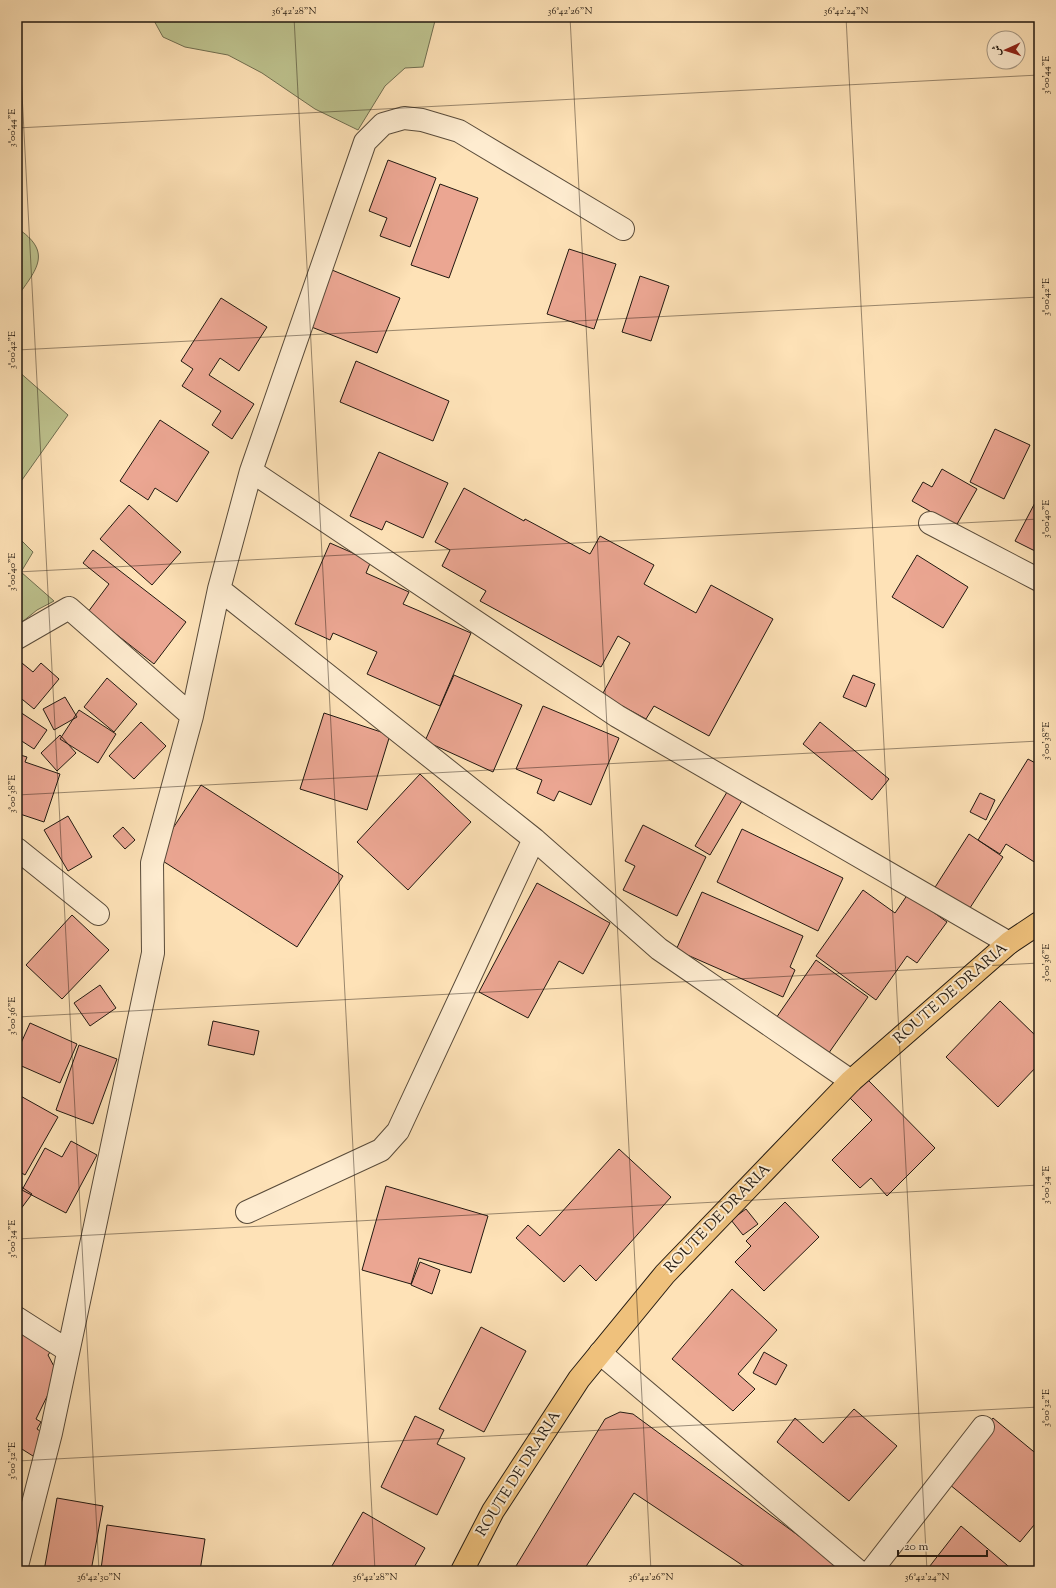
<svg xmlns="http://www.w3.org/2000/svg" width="1056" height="1588" viewBox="0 0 1056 1588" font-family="'Sorts Mill Goudy',Amiri,serif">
  <rect width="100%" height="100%" fill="#fee2b7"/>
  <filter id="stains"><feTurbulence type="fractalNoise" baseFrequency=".005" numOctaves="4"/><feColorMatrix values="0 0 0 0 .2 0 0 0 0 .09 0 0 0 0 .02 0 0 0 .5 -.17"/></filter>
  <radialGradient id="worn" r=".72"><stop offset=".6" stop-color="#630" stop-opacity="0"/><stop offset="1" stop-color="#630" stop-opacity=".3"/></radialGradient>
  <path fill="#bec38f" stroke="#706e50" d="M152,17H436L423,67L405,68L385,86L358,130L315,109L262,73L228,55L185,47L163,37Z
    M17,228C53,252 37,269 17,297Z
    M17,370L68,415L17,487Z
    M17,536L33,552L21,572L54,601L37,610L17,626Z"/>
  <path fill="#eba692" stroke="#221911" d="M388,160L436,178L410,247L380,236L387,218L369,211Z
    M440,184L478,198L449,278L411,265Z
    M569,249L616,264L594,329L547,314Z
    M332,270L400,298L377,353L309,326Z
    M640,276L669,286L651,341L622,332Z
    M221,298L267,327L239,371L220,358L209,375L254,404L232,439L212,425L221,411L182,386L193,369L181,361Z
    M356,361L449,401L433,441L340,402Z
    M160,420L209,452L177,502L155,488L148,500L120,481Z
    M995,429L1030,445L1004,499L970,482Z
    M379,452L448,483L423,538L386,521L382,530L350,516Z
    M942,469L977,489L956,526L912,501L923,482L932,487Z
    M464,488L524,521L525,519L590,554L600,536L654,565L644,584L696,613L711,585L773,619L709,736L654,706L646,719L602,695L630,643L618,636L601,667L480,601L486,591L442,566L450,550L435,542Z
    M1039,495V553L1015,541Z
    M129,505L181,552L152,585L100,539Z
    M330,543L371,561L366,573L409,592L403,604L471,633L440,706L367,674L377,652L333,633L330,640L295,624Z
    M93,550L186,622L154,664L88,612L109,584L83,563Z
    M917,555L968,587L943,628L892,597Z
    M17,659L33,672L41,663L59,679L34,709L17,695Z
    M454,675L522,705L493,772L425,741Z
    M853,675L875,684L866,707L843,697Z
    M107,678L137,704L114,732L84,707Z
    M65,697L77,717L54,730L43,709Z
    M543,706L619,738L591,805L559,791L554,801L537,793L542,780L516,769Z
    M17,710L47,730L34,749L17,738Z
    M79,710L116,734L98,763L60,739Z
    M324,713L390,735L367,810L300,789Z
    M141,722L166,746L134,779L109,756Z
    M820,722L889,779L872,800L803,744Z
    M60,735L76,753L57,771L41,753Z
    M17,754L27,757L25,762L60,774L44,822L17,813Z
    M1028,759L1039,765V865L1006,844L1000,854L978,840Z
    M420,774L471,822L408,890L357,842Z
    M201,785L343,876L297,947L155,856Z
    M727,792L742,801L710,855L695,846Z
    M980,793L995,800L986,820L970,812Z
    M68,816L92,857L68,871L44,830Z
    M643,825L706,857L677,916L623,890L635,866L625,861Z
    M123,827L135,840L125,849L113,836Z
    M742,829L843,878L818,931L717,882Z
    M969,834L1003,857L966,914L932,892Z
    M537,883L610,923L583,974L559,961L528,1018L479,992Z
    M863,890L895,913L908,894L947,922L917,963L907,956L876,1000L816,956Z
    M702,892L803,936L790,967L795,970L783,997L676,950Z
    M72,915L109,950L62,999L26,965Z
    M816,960L868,997L826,1057L774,1021Z
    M100,985L116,1008L90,1026L74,1003Z
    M1000,1001L1039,1039V1064L998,1107L946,1057Z
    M213,1021L259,1031L254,1055L208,1045Z
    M30,1023L77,1044L60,1083L17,1064V1052Z
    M79,1045L117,1059L93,1124L56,1110Z
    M868,1080L935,1148L887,1196L871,1178L860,1188L832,1160L872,1120L850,1098Z
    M17,1094L58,1117L25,1175L17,1170Z
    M71,1141L97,1155L66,1213L22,1190L45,1148L62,1157Z
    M619,1149L671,1197L596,1281L580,1265L564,1282L516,1238L528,1225L540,1236Z
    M17,1184L32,1194L17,1214Z
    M386,1186L488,1216L471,1273L419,1258L411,1284L362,1270Z
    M785,1202L819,1237L764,1291L735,1262L751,1246L746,1241Z
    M746,1209L758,1224L743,1235L731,1220Z
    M420,1262L440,1270L432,1294L411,1285Z
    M732,1289L777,1330L738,1374L755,1389L733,1411L672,1359Z
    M17,1324L54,1347L48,1355L58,1374L36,1419L41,1422L37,1429L46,1435L33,1456L17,1446Z
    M481,1327L526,1351L484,1432L439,1409Z
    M764,1352L787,1365L776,1385L753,1373Z
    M854,1409L897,1446L849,1501L777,1442L795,1418L823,1443Z
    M620,1412L633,1414L837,1564L839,1571H751L634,1493L583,1571H513L605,1419Z
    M415,1416L444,1430L437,1444L465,1458L437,1515L381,1487Z
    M993,1418L1039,1456V1519L1020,1542L944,1480Z
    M57,1498L103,1506L91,1571H44Z
    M363,1512L425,1548L412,1571H329Z
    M107,1525L205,1539L200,1571H169L141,1567V1571L101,1569Z
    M961,1526L1014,1571H926Z"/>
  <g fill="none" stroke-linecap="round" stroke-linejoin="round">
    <defs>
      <path id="minor" d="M251,471L617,716L1009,943
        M930,523L1039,580
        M219,589L534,839L659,949L851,1081
        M17,638L69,608L192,716
        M17,849L98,914
        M247,1212L381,1150L398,1131L534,839
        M17,1318L67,1350
        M600,1353L858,1571
        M17,1566L51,1433L153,953L152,863L192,716L219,589L251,471L365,142L383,124L404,118L422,120L459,131L623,229
        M871,1571L983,1427"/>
      <path id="major" d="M462,1571L493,1511L579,1379L665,1274L851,1081L1009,943L1039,923"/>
    </defs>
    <use href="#minor" stroke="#594b3a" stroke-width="24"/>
    <use href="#major" stroke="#221911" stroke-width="24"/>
    <use href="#minor" stroke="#feecd0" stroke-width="22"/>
    <use href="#major" stroke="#efc17c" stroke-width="22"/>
  </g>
  <path fill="none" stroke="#221911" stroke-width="1" stroke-opacity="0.45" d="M18,17L99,1571M294,17L375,1571M570,17L651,1571M846,17L927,1571M17,128L1039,75M17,350L1039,297M17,572L1039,519M17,795L1039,741M17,1017L1039,963M17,1239L1039,1185M17,1461L1039,1407"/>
  <g text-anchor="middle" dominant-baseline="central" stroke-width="4" stroke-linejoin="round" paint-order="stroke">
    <g font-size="15" fill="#221911" stroke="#feecd0">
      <text transform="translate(951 994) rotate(-41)">ROUTE DE DRARIA</text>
      <text transform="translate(718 1219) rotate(-46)">ROUTE DE DRARIA</text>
      <text transform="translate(519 1474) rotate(-58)">ROUTE DE DRARIA</text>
    </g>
  </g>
  <rect width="1056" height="1588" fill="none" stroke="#fee2b7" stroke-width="44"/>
  <g transform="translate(1006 50) rotate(267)"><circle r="19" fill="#feecd0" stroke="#a69884"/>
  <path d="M0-3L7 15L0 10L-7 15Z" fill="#8f2418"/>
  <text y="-6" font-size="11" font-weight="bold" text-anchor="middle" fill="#221911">ش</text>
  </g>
  <path d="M898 1550v6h89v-6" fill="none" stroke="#221911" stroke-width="2"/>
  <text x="904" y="1550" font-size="12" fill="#221911" stroke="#feecd0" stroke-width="3" paint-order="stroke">20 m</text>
  <rect x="22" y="22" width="1012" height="1544" fill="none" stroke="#221911" stroke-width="1.5"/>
  <g font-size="10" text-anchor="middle" fill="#221911">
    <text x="294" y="14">36°42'28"N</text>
    <text x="570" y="14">36°42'26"N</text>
    <text x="846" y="14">36°42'24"N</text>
    <text transform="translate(1045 75) rotate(-90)" y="4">3°00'44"E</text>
    <text transform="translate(11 128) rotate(-90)" y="4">3°00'44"E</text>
    <text transform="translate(1045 297) rotate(-90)" y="4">3°00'42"E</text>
    <text transform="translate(11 350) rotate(-90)" y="4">3°00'42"E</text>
    <text transform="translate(1045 519) rotate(-90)" y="4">3°00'40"E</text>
    <text transform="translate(11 572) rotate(-90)" y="4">3°00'40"E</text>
    <text transform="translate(1045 741) rotate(-90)" y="4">3°00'38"E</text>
    <text transform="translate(11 794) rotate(-90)" y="4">3°00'38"E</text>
    <text transform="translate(1045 963) rotate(-90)" y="4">3°00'36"E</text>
    <text transform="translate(11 1016) rotate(-90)" y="4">3°00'36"E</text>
    <text transform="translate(1045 1185) rotate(-90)" y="4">3°00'34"E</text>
    <text transform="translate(11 1239) rotate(-90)" y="4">3°00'34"E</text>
    <text transform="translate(1045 1408) rotate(-90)" y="4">3°00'32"E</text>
    <text transform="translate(11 1461) rotate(-90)" y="4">3°00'32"E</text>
    <text x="99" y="1580">36°42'30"N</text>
    <text x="375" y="1580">36°42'28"N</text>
    <text x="651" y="1580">36°42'26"N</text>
    <text x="927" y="1580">36°42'24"N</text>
  </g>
  <rect width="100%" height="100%" filter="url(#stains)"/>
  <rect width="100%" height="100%" fill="url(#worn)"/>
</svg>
